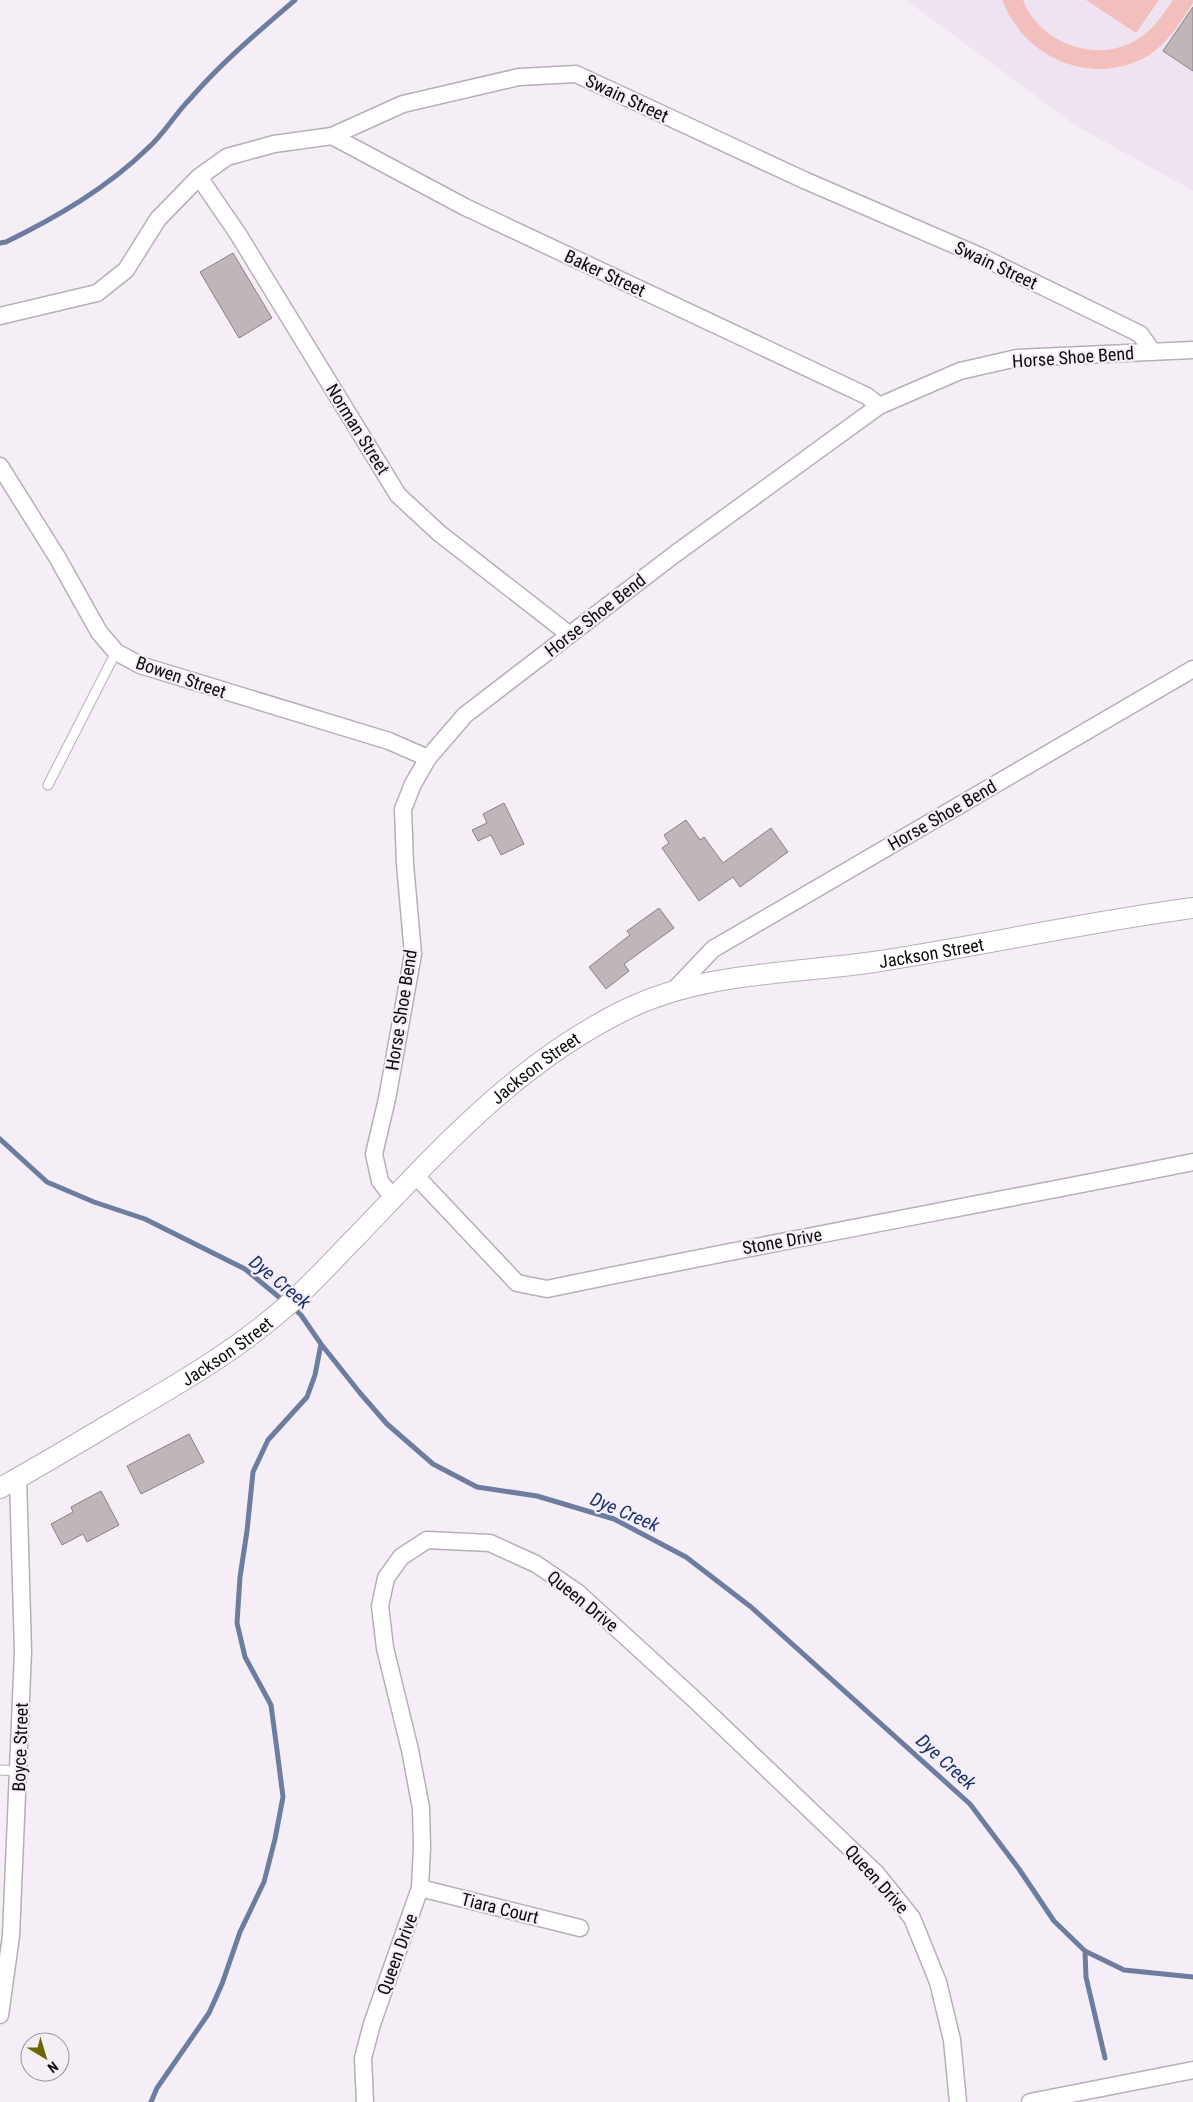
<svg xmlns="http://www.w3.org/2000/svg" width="1193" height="2102" viewBox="0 0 1193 2102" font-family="'Roboto Condensed',sans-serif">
  <rect width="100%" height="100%" fill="#f6eef7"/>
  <path fill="#efe2f1" d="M906,0H1193V191L1078,127Z"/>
  <path fill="#f3bfbd" d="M1002,0H1023C1037,39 1088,61 1126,45C1148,37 1160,19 1173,0H1193V3C1181,21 1170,40 1152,53C1138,63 1119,68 1102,69C1056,69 1019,42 1002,0Z
    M1086,0H1159L1136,33Z"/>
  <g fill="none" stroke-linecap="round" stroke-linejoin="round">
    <path stroke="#6c7da0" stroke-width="5" d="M0,243L6,242C57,217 107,188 148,148C164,134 175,114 190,99C222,62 258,32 295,0
      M0,1139L47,1182L94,1202L145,1219L245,1269L285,1302
      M292,1307L301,1315L321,1344L360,1393L387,1424L433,1464L477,1487L537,1496L614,1519L686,1557L751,1607L970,1804L1019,1869L1054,1921L1085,1951L1124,1970L1193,1977
      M1085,1951L1086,1977L1105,2058
      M151,2102L157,2088L209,2013L222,1984L240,1932L264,1882L275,1839L283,1797L277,1750L271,1705L245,1657L237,1623L240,1577L247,1531L253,1472L268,1440L307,1397L315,1375L321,1344"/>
  </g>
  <path fill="#c0b5b9" stroke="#8a8084" d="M1193,7V71L1163,51Z
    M233,253L272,318L239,338L200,272Z
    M504,803L524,844L501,855L491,835L478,841L472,830L487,823L483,814Z
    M686,820L700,840L704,837L723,863L771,828L788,852L740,887L733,877L699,901L662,848L669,843L664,835Z
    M659,908L674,928L624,964L629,971L606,989L589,967L630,935L627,931Z
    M189,1434L204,1462L141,1494L127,1466Z
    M101,1491L119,1525L87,1542L83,1534L62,1545L51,1524L73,1512L71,1507Z"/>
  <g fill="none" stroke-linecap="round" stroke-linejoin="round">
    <defs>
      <path id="service" d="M48,785L116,652
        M0,1770L19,1771"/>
      <path id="minor" d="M332,136L465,207L867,396L879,406
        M199,177L238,234L398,495L439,533L570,635
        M0,316L97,293L126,270L158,219L199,177L227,157L274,144L332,136L403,104L519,77L576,74L804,180L980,256L1140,334L1153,352
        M0,466L57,557L99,632L116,652L140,665L389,741L428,758
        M675,989L713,949L1193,669
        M415,1175L517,1283L547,1289C762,1244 978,1205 1193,1162
        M393,1198L380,1181L374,1154L387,1099L413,954L405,864L403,809L413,784L428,758L465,715L675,554L879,406L960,371L1017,358L1193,350
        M420,1888L580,1928
        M0,2015L11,1936L23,1651L18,1478
        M365,2102L363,2058L372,2024L420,1888L422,1847L421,1808L410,1750L385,1648L380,1606L386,1578L401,1557L427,1540L490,1543L536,1564L577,1592L695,1700L876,1873L912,1918L938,1982L952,2040L958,2102
        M1030,2102L1193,2070"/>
      <g id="tertiary">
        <path id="s1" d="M0,1488C42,1465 83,1440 125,1415C187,1379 248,1343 300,1294C320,1275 339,1254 358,1235C439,1150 518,1062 625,1010C702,972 790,974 874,962C980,946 1086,922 1193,908"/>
      </g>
    </defs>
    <use href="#service" stroke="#b6afb7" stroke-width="11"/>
    <use href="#minor" stroke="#b6afb7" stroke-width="19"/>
    <use href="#tertiary" stroke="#b6afb7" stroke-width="22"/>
    <use href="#service" stroke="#fff" stroke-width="9"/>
    <use href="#minor" stroke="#fff" stroke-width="16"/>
    <use href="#tertiary" stroke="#fff" stroke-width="20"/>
  </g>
  <g text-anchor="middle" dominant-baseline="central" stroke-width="4.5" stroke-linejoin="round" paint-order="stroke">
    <g font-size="18" fill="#0d0b0e" stroke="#f6eef7">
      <text transform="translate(627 98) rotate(25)">Swain Street</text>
      <text transform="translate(996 265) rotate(25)">Swain Street</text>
      <text transform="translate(605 273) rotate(25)">Baker Street</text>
      <text transform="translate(1073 357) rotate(-4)">Horse Shoe Bend</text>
      <text transform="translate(358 429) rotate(58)">Norman Street</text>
      <text transform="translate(595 615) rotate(-38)">Horse Shoe Bend</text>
      <text transform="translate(181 677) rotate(19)">Bowen Street</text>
      <text transform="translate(942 815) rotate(-30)">Horse Shoe Bend</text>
      <text stroke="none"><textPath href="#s1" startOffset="1105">Jackson Street</textPath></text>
      <text transform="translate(401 1010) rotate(-81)">Horse Shoe Bend</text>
      <text stroke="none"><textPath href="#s1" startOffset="685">Jackson Street</textPath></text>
      <text transform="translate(782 1241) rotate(-10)">Stone Drive</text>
      <text stroke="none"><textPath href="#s1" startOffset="265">Jackson Street</textPath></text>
      <text transform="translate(583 1601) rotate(39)">Queen Drive</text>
      <text transform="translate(20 1747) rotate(-88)">Boyce Street</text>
      <text transform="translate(877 1879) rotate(48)">Queen Drive</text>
      <text transform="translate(500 1908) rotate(14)">Tiara Court</text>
      <text transform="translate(397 1954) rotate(-70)">Queen Drive</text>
    </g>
    <g font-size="19" font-style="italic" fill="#1a346e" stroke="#f6eef7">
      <text transform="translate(280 1282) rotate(39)">Dye Creek</text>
      <text transform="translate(625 1512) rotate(23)">Dye Creek</text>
      <text transform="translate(946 1762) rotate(42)">Dye Creek</text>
    </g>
  </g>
  <g transform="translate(45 2057) rotate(142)"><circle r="24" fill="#f6eef7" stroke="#99939a"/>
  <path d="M0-4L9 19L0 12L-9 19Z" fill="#6a6700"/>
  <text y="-8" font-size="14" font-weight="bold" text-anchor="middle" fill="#0d0b0e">N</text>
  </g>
</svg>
